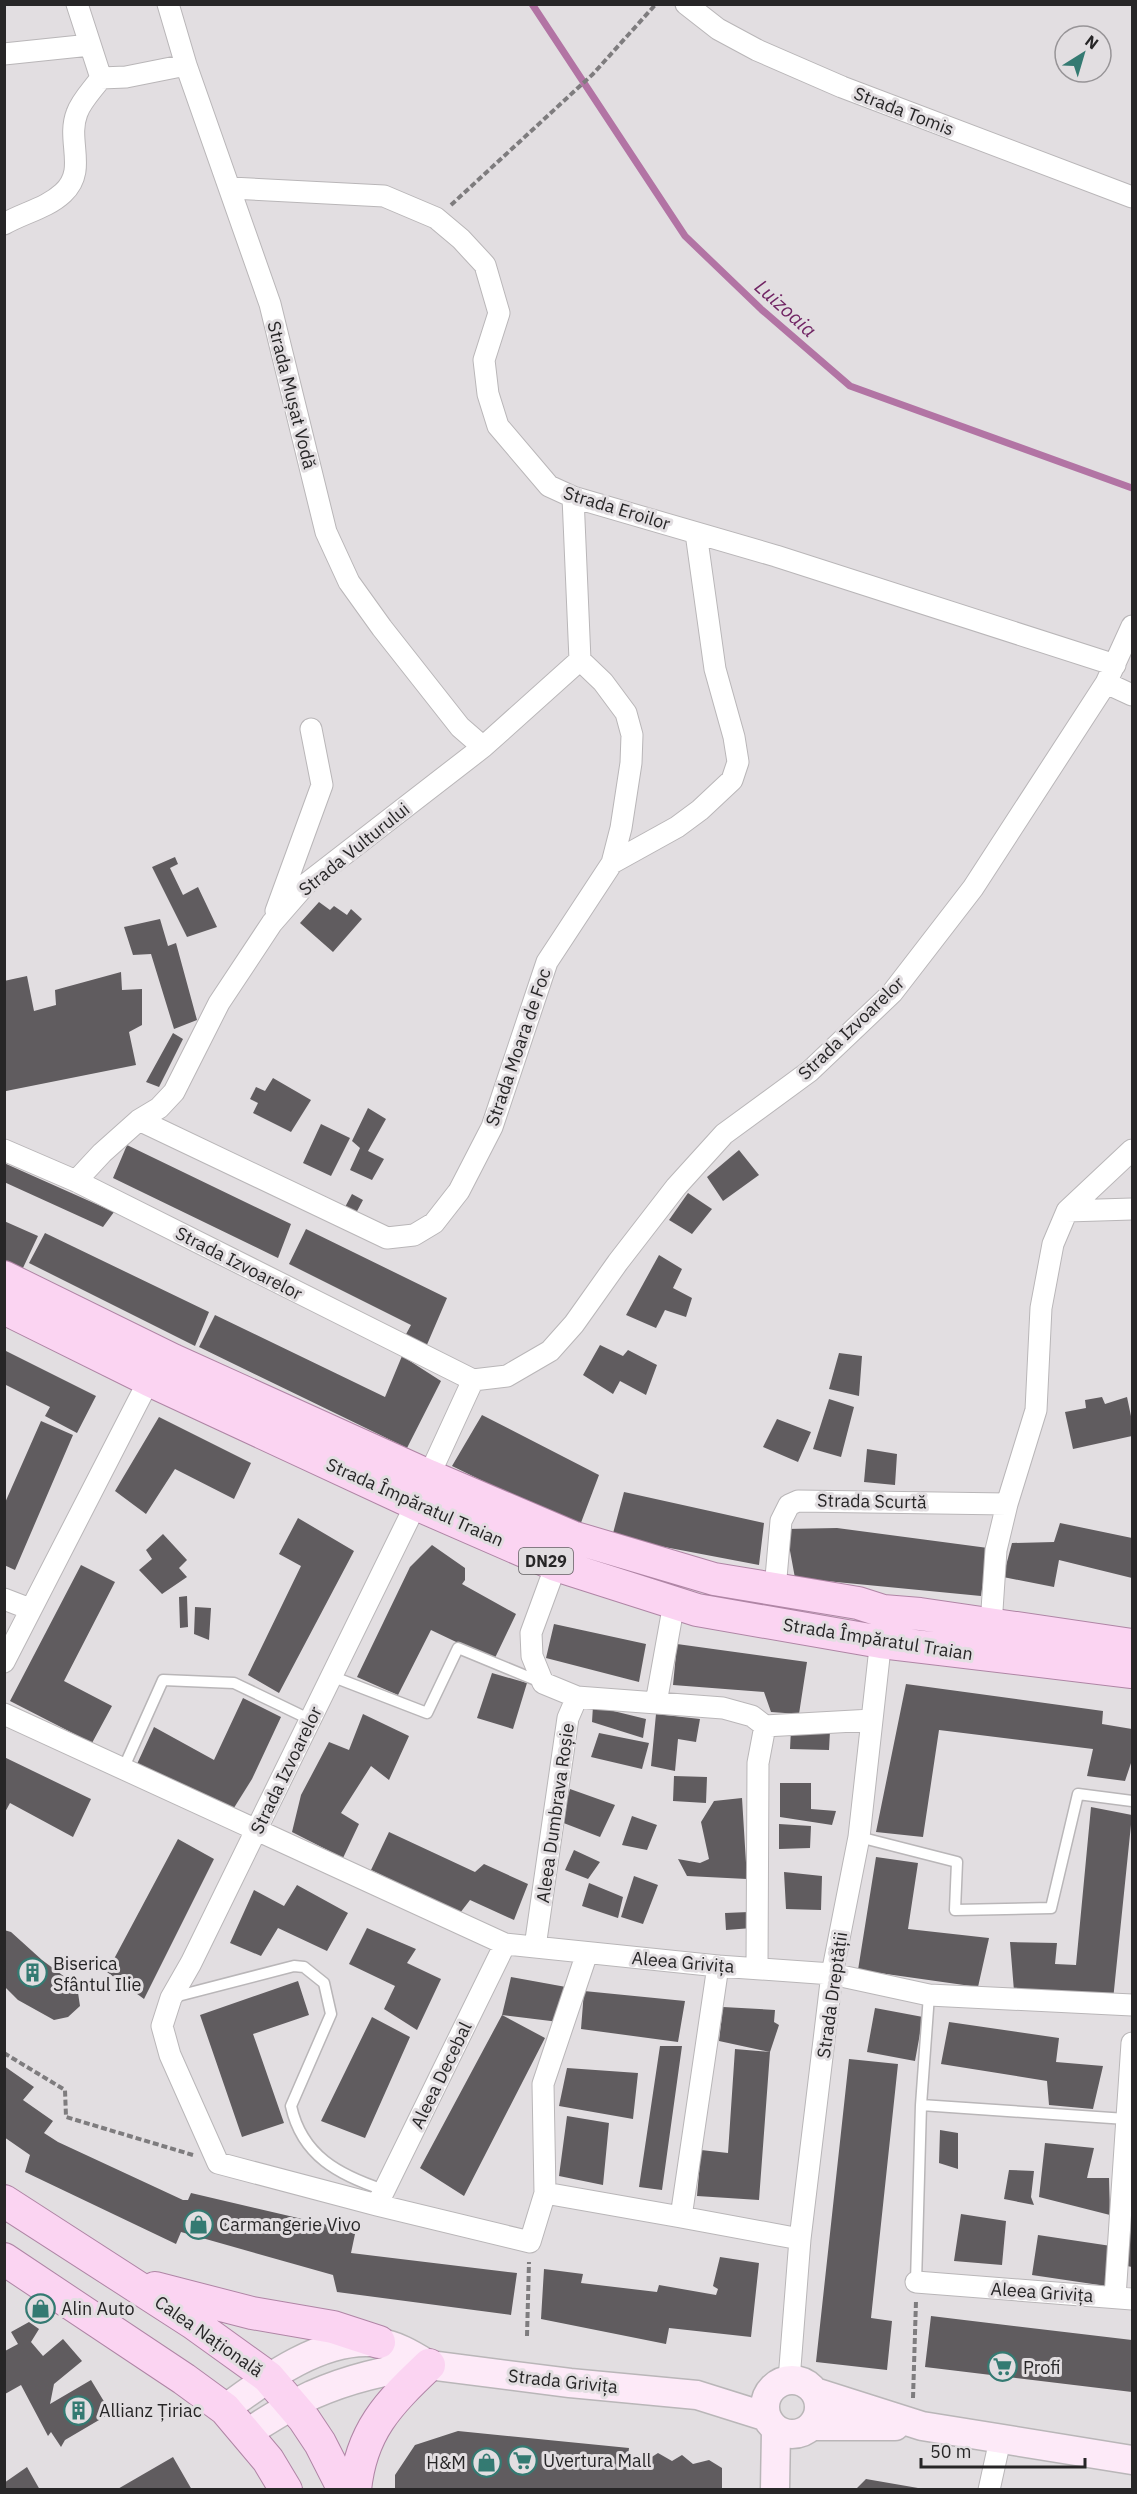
<svg xmlns="http://www.w3.org/2000/svg" width="1137" height="2494" viewBox="0 0 1137 2494" font-family="'IBM Plex Sans',sans-serif">
  <rect width="100%" height="100%" fill="#e2dee1"/>
  <g fill="none" stroke-linecap="round" stroke-linejoin="round">
    <path stroke="#b274a4" stroke-width="7" d="M532,4L685,236L762,310L850,386L1132,488"/>
  </g>
  <path fill="#605c5f" d="M175,857L178,864L170,868L183,895L198,887L217,927L187,937L152,867Z
    M319,902L330,910L334,906L347,915L351,909L362,919L333,952L300,923Z
    M160,919L168,946L176,943L197,1020L174,1029L151,954L133,955L124,927Z
    M121,972L122,990L142,989V1025L129,1032L136,1065L6,1091L4,981L27,976L34,1011L56,1005L55,990Z
    M173,1033L183,1039L159,1087L146,1082Z
    M273,1078L311,1100L291,1132L253,1113L258,1103L250,1099L256,1087L265,1091Z
    M368,1108L386,1119L368,1151L384,1159L372,1180L350,1170L360,1148L352,1141Z
    M321,1124L350,1138L331,1176L303,1163Z
    M127,1145L291,1224L278,1258L113,1178Z
    M739,1150L759,1175L723,1201L707,1177Z
    M4,1163L114,1212L103,1227L4,1182Z
    M688,1193L712,1209L692,1234L669,1220Z
    M352,1194L363,1200L355,1215L344,1209Z
    M4,1221L38,1236L22,1270L4,1262Z
    M306,1229L447,1298L426,1347L405,1336L411,1325L289,1264Z
    M45,1233L209,1312L195,1346L29,1263Z
    M659,1255L682,1269L673,1288L692,1298L686,1317L665,1310L656,1328L626,1315Z
    M215,1315L385,1397L402,1356L441,1381L407,1448L199,1347Z
    M600,1345L623,1356L628,1350L657,1365L646,1395L620,1381L613,1394L583,1375Z
    M4,1350L96,1396L77,1433L45,1416L50,1407L4,1384Z
    M839,1353L862,1356L859,1396L829,1389Z
    M1102,1397L1105,1404L1127,1397L1132,1421V1436L1073,1449L1065,1412L1086,1408L1085,1400Z
    M829,1399L854,1407L841,1457L813,1449Z
    M482,1415L599,1475L579,1528L452,1466Z
    M159,1417L251,1463L234,1499L175,1469L146,1514L115,1491Z
    M777,1419L811,1432L798,1462L763,1447Z
    M41,1421L73,1435L15,1570L4,1565V1505Z
    M867,1449L897,1454L895,1485L864,1482Z
    M624,1492L764,1523L759,1565L612,1537Z
    M298,1518L354,1551L279,1693L248,1675L301,1566L279,1554Z
    M1060,1523L1132,1538V1578L1059,1560L1054,1587L1003,1577L1012,1543L1054,1542Z
    M837,1528L988,1548L981,1596L795,1578L786,1529Z
    M163,1534L187,1560L179,1568L187,1577L162,1594L139,1570L152,1559L146,1550Z
    M432,1545L465,1568V1580L462,1584L516,1614L494,1660L431,1630L398,1695L357,1677L410,1567Z
    M81,1565L115,1582L64,1681L112,1706L92,1743L10,1701Z
    M187,1596L188,1627L180,1628L179,1597Z
    M195,1607L211,1608L209,1640L194,1634Z
    M554,1624L646,1644L639,1682L546,1658Z
    M677,1644L807,1662L799,1714L771,1712L764,1692L673,1685Z
    M492,1673L527,1683L513,1729L477,1718Z
    M906,1684L1103,1711L1102,1724L1132,1729V1760L1125,1781L1087,1776L1093,1749L939,1730L923,1837L876,1832Z
    M243,1698L281,1717L252,1779L232,1811L137,1764L154,1727L214,1760Z
    M593,1706L646,1719L643,1738L592,1722Z
    M363,1714L409,1736L389,1780L371,1766L341,1813L359,1824L343,1858L292,1832L301,1795L329,1742L349,1750Z
    M656,1714L700,1719L696,1742L678,1739L675,1771L651,1766Z
    M791,1729L830,1731L829,1750L790,1749Z
    M599,1733L649,1743L642,1769L591,1757Z
    M4,1757L91,1799L73,1837L10,1803L4,1814Z
    M674,1776L707,1777L706,1803L673,1801Z
    M780,1783H811V1809L836,1811L832,1825L780,1817Z
    M570,1789L615,1805L600,1837L561,1822Z
    M742,1798L747,1879L687,1876L678,1859L700,1863L709,1859L701,1822L714,1801Z
    M1091,1807L1132,1815L1113,2000L1014,1991L1010,1942L1057,1943L1055,1964L1076,1965Z
    M632,1816L657,1825L647,1850L622,1845Z
    M779,1824L811,1826L810,1848L779,1849Z
    M389,1832L475,1872L484,1864L528,1884L514,1920L470,1900L460,1913L371,1870Z
    M178,1839L214,1859L144,1999L107,1972Z
    M574,1850L600,1862L588,1879L565,1870Z
    M876,1857L918,1863L908,1929L989,1938L978,1987L858,1970Z
    M784,1872L822,1876L821,1910L786,1909Z
    M634,1876L658,1885L643,1924L621,1917Z
    M589,1883L623,1897L618,1918L582,1906Z
    M297,1885L348,1913L327,1951L278,1928L261,1956L230,1943L254,1890L284,1906Z
    M749,1912L752,1928L726,1930L725,1913Z
    M367,1928L416,1949L407,1963L441,1979L417,2030L384,2009L395,1986L349,1964Z
    M4,1930L11,1932L42,1960L77,1986L80,2006L68,2017L54,2020L18,2000L4,1986Z
    M511,1977L566,1987L559,2022L502,2015Z
    M298,1981L309,2015L253,2034L284,2123L242,2137L200,2015Z
    M584,1991L685,2001L678,2042L581,2029Z
    M723,2007L775,2010L774,2022L779,2025L770,2052L759,2200L697,2196L701,2150L728,2153L735,2049L770,2052L719,2041Z
    M875,2008L923,2017L915,2061L867,2052Z
    M502,2015L545,2038L464,2196L420,2168Z
    M372,2017L410,2037L365,2138L321,2121Z
    M949,2022L1059,2038L1056,2062L1103,2066L1093,2109L1049,2105L1047,2081L941,2064Z
    M660,2046H682L662,2190L639,2187Z
    M849,2059L898,2064L871,2318L892,2321L887,2370L816,2362Z
    M4,2066L34,2087L23,2100L53,2121L44,2133L58,2142L183,2200H188L191,2193L328,2225L355,2234L351,2253L517,2273L511,2315L337,2292L333,2275L181,2232L176,2244L25,2172L30,2155L4,2137Z
    M567,2068L638,2073L633,2119L559,2106Z
    M567,2116L609,2123L603,2185L559,2176Z
    M940,2130L958,2133V2169L939,2163Z
    M1045,2143L1094,2148L1087,2178H1109L1110,2215L1039,2197Z
    M1009,2170L1034,2171L1031,2197L1034,2205L1004,2199Z
    M961,2214L1006,2221L1002,2265L954,2261Z
    M1131,2225H1132V2267L1127,2266Z
    M1038,2235L1111,2246L1106,2286L1032,2275Z
    M720,2257L759,2263L751,2337L669,2328L666,2344L541,2319L544,2269L583,2274L581,2283L657,2292L659,2285L716,2295L718,2289L713,2286Z
    M931,2316L1132,2340V2392L925,2367Z
    M29,2322L39,2329L31,2342L43,2356L63,2339L82,2361L54,2384L50,2404L91,2380L111,2413L65,2440L61,2447L51,2432L48,2436L21,2385L5,2394V2351L18,2344L11,2332Z
    M458,2431L629,2448L628,2455L644,2462L658,2453L672,2461L682,2455L693,2464L709,2460L722,2468V2490H395V2475L415,2445Z
    M173,2457L192,2490H116Z
    M27,2467L40,2490H4V2483Z
    M866,2479L918,2488V2490H855Z"/>
  <g fill="none" stroke-linecap="round" stroke-linejoin="round">
    <defs>
      <path id="lane" d="M331,1676L427,1713L458,1648L543,1683
        M124,1767L163,1680L234,1683L311,1720
        M859,1837L957,1862L955,1910L1051,1908L1078,1794L1132,1801
        M174,1997L294,1966L304,1967L324,1983L331,2014L291,2106C302,2156 339,2175 384,2190
        M921,2105L1126,2119
        M916,2282L921,2105L929,1995"/>
      <path id="street" d="M77,4L101,78L126,77L186,65
        M168,4L186,65L270,304L326,532L349,582L382,628L460,727L483,747
        M686,4L718,29L757,50L842,87L1132,197
        M4,54L90,45
        M231,188L384,196L436,218L461,239L485,265L499,313L484,360L488,394L498,426L549,486L573,497L776,556L1115,665
        M4,224C23,213 47,208 63,193C88,170 66,141 77,113C81,101 93,89 101,78
        M1106,683L1132,695
        M612,863L677,827L700,810L732,780L738,762L734,737L715,669L696,533
        M276,911L322,785L311,729
        M139,1120L387,1238L414,1235L434,1223L459,1191L492,1127L547,962L612,863L621,828L631,763L632,735L626,713L603,682L580,660L573,497
        M4,1150L76,1181L473,1380
        M76,1181L102,1153L139,1120L159,1108L174,1092L219,1003L272,923L306,884L483,747L580,660
        M1067,1211L1132,1209
        M775,1589L781,1521L789,1505L798,1501L1007,1504
        M4,1599L30,1609
        M991,1625L996,1550L1007,1504L1036,1410L1041,1308L1053,1244L1067,1211L1132,1150
        M4,1662L149,1380
        M577,1697L723,1708L752,1716L765,1726L758,1763L757,1968
        M656,1703L674,1603
        M4,1714L505,1944L718,1966L832,1974L929,1995L1132,2005
        M765,1726L872,1720
        M535,1947L568,1718L577,1697L543,1683L532,1656L531,1633L556,1565
        M587,1953L543,2084L545,2193L530,2242L377,2205L218,2163L170,2055L162,2026L171,1998L191,1963L416,1504L473,1380L507,1376L550,1351L574,1324L618,1262L676,1187L724,1134L810,1071L892,993L973,888L1106,683L1132,626
        M718,1966L681,2217L800,2239
        M545,2193L681,2217
        M377,2205L505,1944
        M916,2282L1132,2299
        M1115,2297L1132,2043
        M789,2380L800,2239L832,1974L859,1837L882,1630
        M989,2490L1000,2440"/>
      <path id="secondary" d="M765 2407a27 27 0 1 1 54 0a27 27 0 1 1-54 0Z
        M815,2392L922,2426L1132,2460
        M225,2409C265,2379 325,2335 379,2343C397,2345 414,2356 429,2365
        M813,2426H895
        M247,2433C268,2420 289,2406 312,2395C348,2379 390,2369 429,2365L570,2383L697,2395L767,2417
        M775,2490L776,2430"/>
      <path id="primary" d="M4,1277L173,1360L429,1476L572,1537L714,1579L858,1603L883,1611L920,1614L1132,1645
        M4,1308L149,1380L416,1504L556,1565L697,1610L881,1642L1132,1672
        M4,2201L193,2323L268,2377L304,2419L320,2443L344,2490
        M4,2259L184,2379L225,2409L268,2460L286,2490
        M155,2288L252,2313L333,2327L379,2342
        M355,2490C361,2431 388,2404 429,2365"/>
    </defs>
    <use href="#lane" stroke="#b9b6b8" stroke-width="13"/>
    <use href="#street" stroke="#b9b6b8" stroke-width="23"/>
    <use href="#secondary" stroke="#b9b6b8" stroke-width="31"/>
    <use href="#primary" stroke="#af85a5" stroke-width="34"/>
    <path stroke="#7e7c7e" stroke-width="4" stroke-dasharray="6 3" stroke-linecap="butt" d="M451,205L593,74L656,4
      M4,2053L65,2090L66,2117L193,2155
      M527,2336L529,2262
      M913,2398L916,2301"/>
    <use href="#lane" stroke="#fff" stroke-width="10"/>
    <use href="#street" stroke="#fff" stroke-width="21"/>
    <use href="#secondary" stroke="#fdeaf8" stroke-width="28"/>
    <use href="#primary" stroke="#fbd4f2" stroke-width="32"/>
  </g>
  <defs>
    <symbol id="building-ring" viewBox="-11 -11 22 22"><circle r="9.5" fill="#e2dee1" stroke="#347a72" stroke-width="1.5"/><path d="M-4-6H4V6H1V3H-1V6H-4ZM-2.5-4.3h1.7v1.8h-1.7ZM.8-4.3h1.7v1.8H.8ZM-2.5-1h1.7V.8h-1.7ZM.8-1h1.7V.8H.8Z" fill="#347a72"/></symbol>
    <symbol id="shop-ring" viewBox="-11 -11 22 22"><circle r="9.5" fill="#e2dee1" stroke="#347a72" stroke-width="1.5"/><path d="M-5-2.5h2.3a2.7 3.5 0 0 1 5.4 0H5L5.5 6h-11ZM-1.5-2.5h3a1.5 2.3 0 0 0-3 0Z" fill="#347a72"/></symbol>
    <symbol id="supermarket-ring" viewBox="-11 -11 22 22"><circle r="9.5" fill="#e2dee1" stroke="#347a72" stroke-width="1.5"/><path d="M-6-5.5h2.5l.6 2H6L4.5 2H-2.5L-4.4-4H-6ZM-1.5 3.2a1.3 1.3 0 1 0 .1 0ZM3 3.2a1.3 1.3 0 1 0 .1 0Z" fill="#347a72"/></symbol>
  </defs>
  <g fill-rule="evenodd">
    <use href="#building-ring" x="16" y="1956" width="33" height="33"/>
    <use href="#shop-ring" x="182" y="2208" width="33" height="33"/>
    <use href="#shop-ring" x="24" y="2292" width="33" height="33"/>
    <use href="#supermarket-ring" x="986" y="2350" width="33" height="33"/>
    <use href="#building-ring" x="62" y="2394" width="33" height="33"/>
    <use href="#supermarket-ring" x="506" y="2444" width="33" height="33"/>
    <use href="#shop-ring" x="470" y="2446" width="33" height="33"/>
  </g>
  <g text-anchor="middle" dominant-baseline="central" stroke-width="6" stroke-linejoin="round" paint-order="stroke">
    <rect fill="#e2dee1" stroke="#5f5d5f" stroke-width="1.5" x="519" y="1548" width="54" height="26" rx="4.5"/>
    <g font-size="16" font-weight="bold" fill="#272627">
      <text x="546" y="1561">DN29</text>
    </g>
    <g font-size="18" fill="#272627" stroke="#e2dee1">
      <text transform="translate(904 111) rotate(21)">Strada Tomis</text>
      <text transform="translate(292 395) rotate(76)">Strada Mușat Vodă</text>
      <text transform="translate(617 508) rotate(17)">Strada Eroilor</text>
      <text transform="translate(354 849) rotate(-39)">Strada Vulturului</text>
      <text transform="translate(851 1028) rotate(-44)">Strada Izvoarelor</text>
      <text transform="translate(518 1047) rotate(-71)">Strada Moara de Foc</text>
      <text transform="translate(239 1263) rotate(27)">Strada Izvoarelor</text>
      <text transform="translate(872 1501) rotate(1)">Strada Scurtă</text>
      <text transform="translate(415 1502) rotate(24)">Strada Împăratul Traian</text>
      <text transform="translate(878 1639) rotate(9)">Strada Împăratul Traian</text>
      <text transform="translate(286 1770) rotate(-64)">Strada Izvoarelor</text>
      <text transform="translate(555 1813) rotate(-82)">Aleea Dumbrava Roșie</text>
      <text transform="translate(683 1962) rotate(5)">Aleea Grivița</text>
      <text transform="translate(832 1995) rotate(-82)">Strada Dreptății</text>
      <text transform="translate(441 2075) rotate(-64)">Aleea Decebal</text>
      <text transform="translate(1042 2292) rotate(4)">Aleea Grivița</text>
      <text transform="translate(209 2336) rotate(35)">Calea Națională</text>
      <text transform="translate(563 2381) rotate(6)">Strada Grivița</text>
    </g>
    <g font-size="18" fill="#272627" stroke="#e2dee1" text-anchor="start">
      <text x="53" y="1963">Biserica<tspan x="53" dy="21">Sfântul Ilie</tspan></text>
      <text x="219" y="2224">Carmangerie Vivo</text>
      <text x="61" y="2308">Alin Auto</text>
      <text x="1023" y="2367">Profi</text>
      <text x="99" y="2410">Allianz Țiriac</text>
      <text x="543" y="2460">Uvertura Mall</text>
      <text x="466" y="2462" text-anchor="end">H&amp;M</text>
    </g>
    <g font-size="20" font-style="italic" fill="#712564" stroke="#e2dee1">
      <text transform="translate(786 308) rotate(42)">Luizoaia</text>
    </g>
  </g>
  <rect width="1137" height="2494" fill="none" stroke="#272627" stroke-width="12"/>
  <g transform="translate(1083 54) rotate(37)"><circle r="28" fill="#e2dee1" stroke="#979497" stroke-width="1.5"/>
  <path d="M0-4.5L10 22L0 15L-10 22Z" fill="#347a72"/>
  <text y="-9" font-size="16" font-weight="bold" text-anchor="middle" fill="#272627">N</text>
  </g>
  <path d="M921 2458v9h164v-9" fill="none" stroke="#272627" stroke-width="3"/>
  <text x="930" y="2458" font-size="18" fill="#272627" stroke="#e2dee1" stroke-width="4.5" paint-order="stroke">50 m</text>
</svg>
